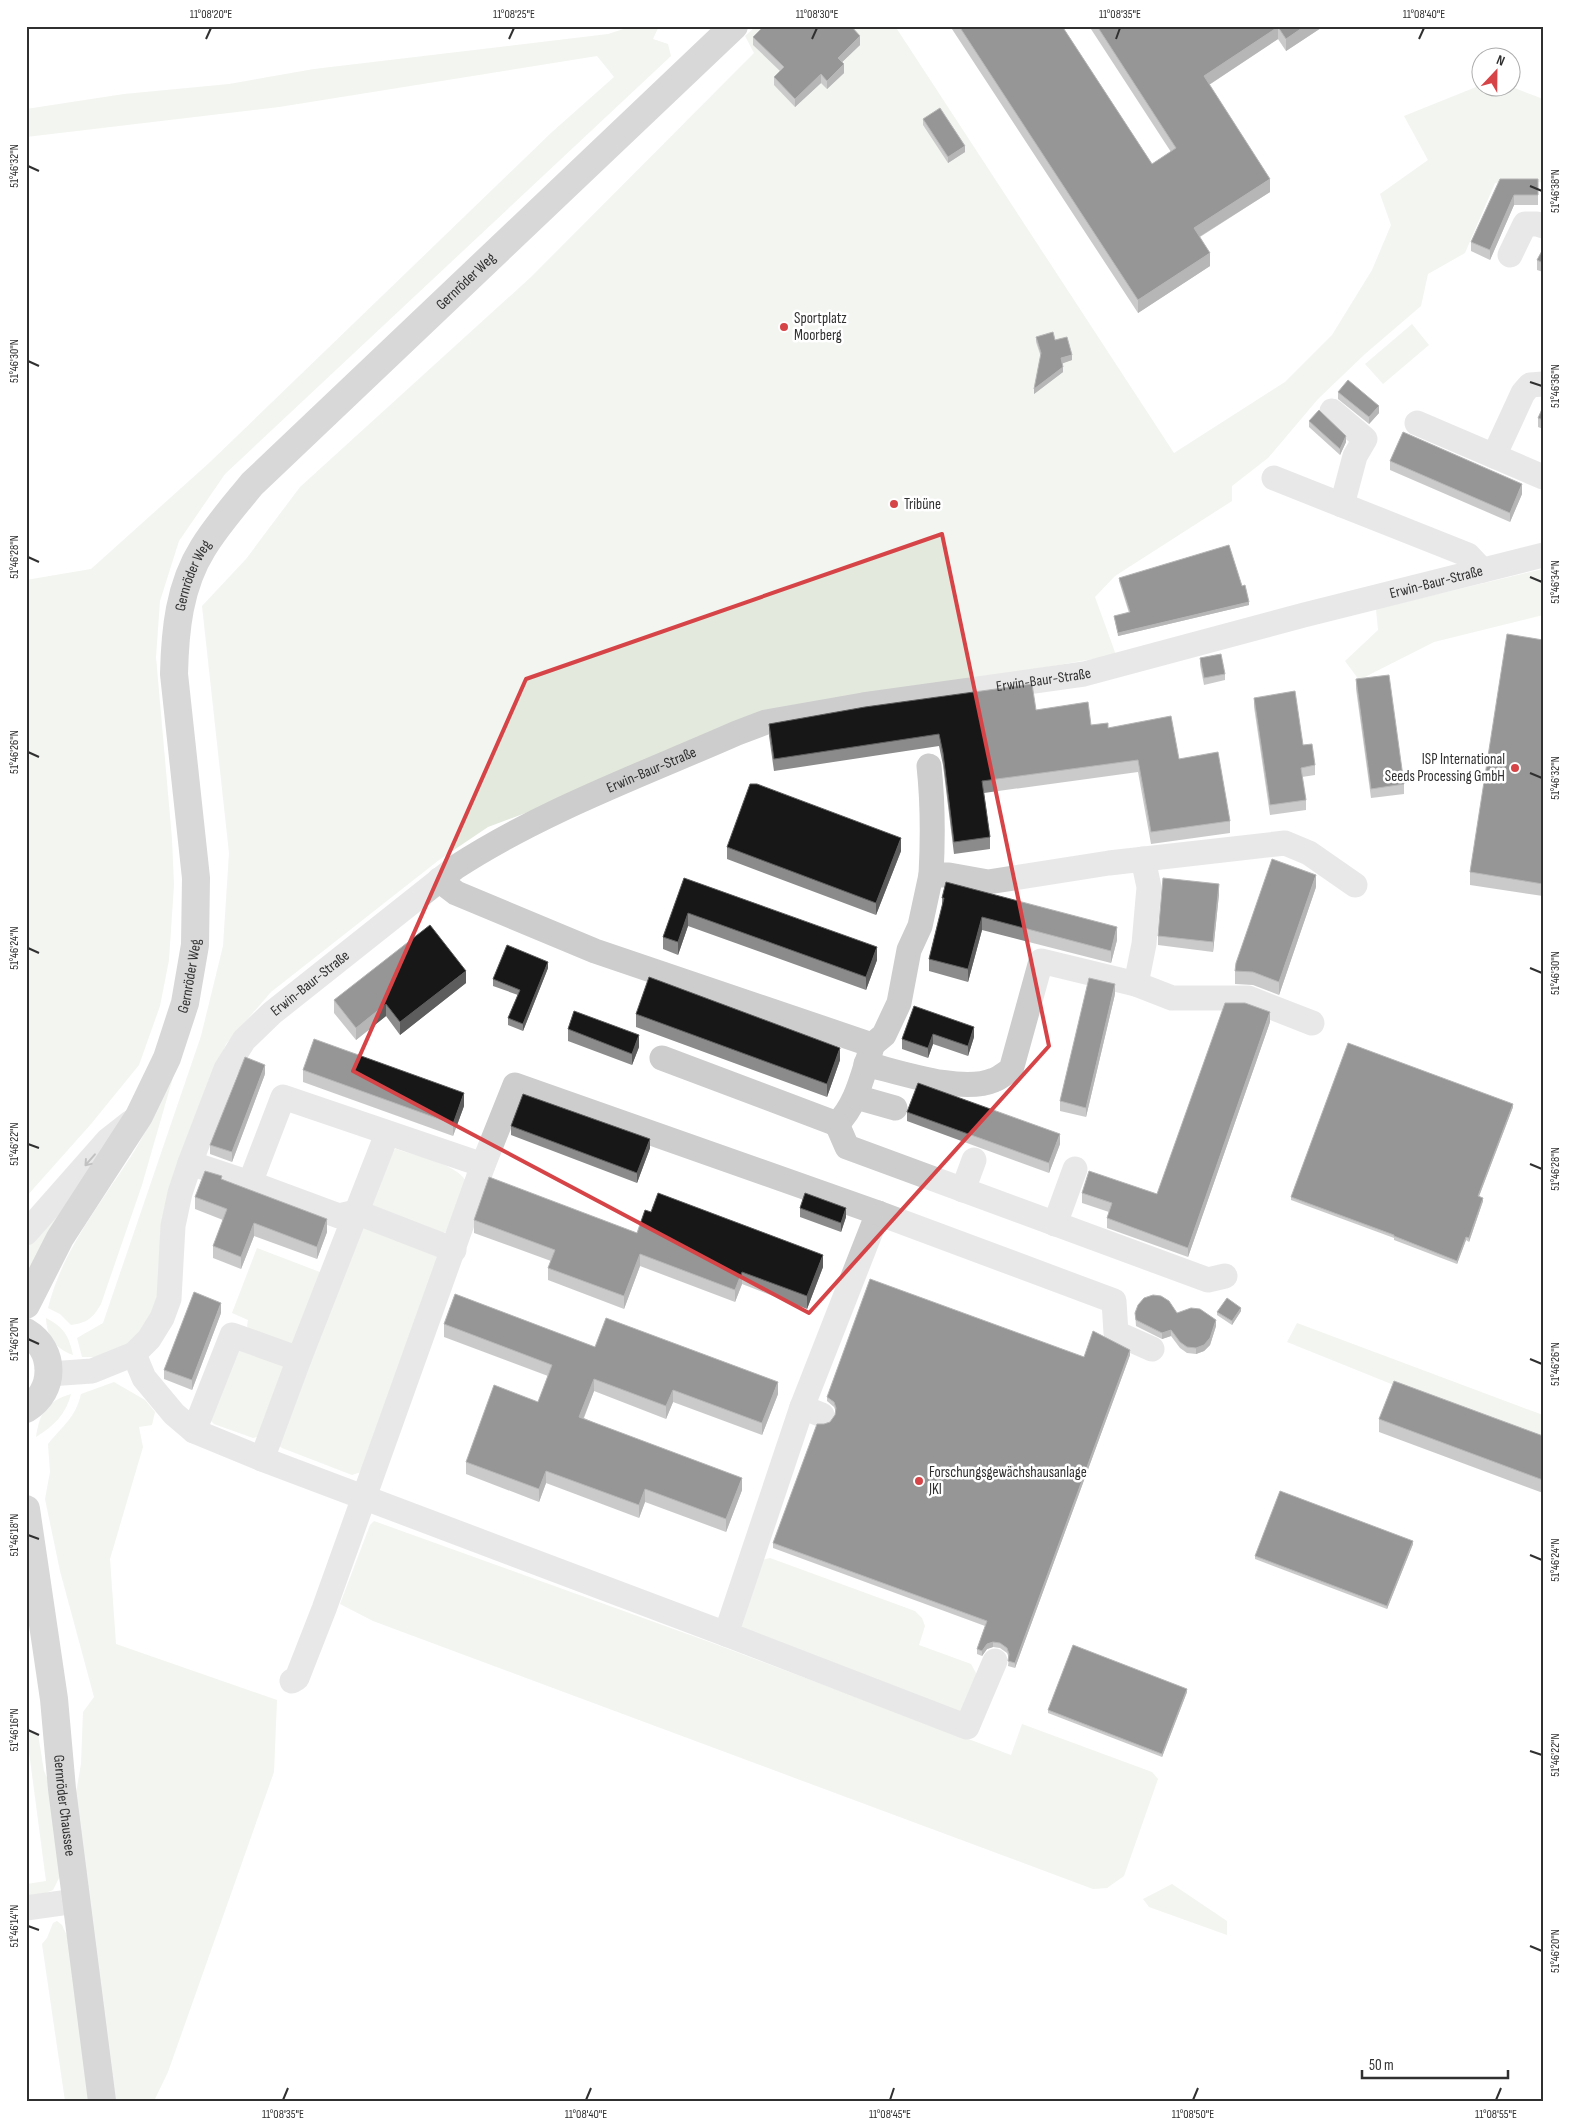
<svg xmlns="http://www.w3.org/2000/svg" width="1569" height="2127" viewBox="0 0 1569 2127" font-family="'Sofia Sans Condensed',sans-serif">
  <rect width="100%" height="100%" fill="#fff"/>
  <path fill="#e3e9dd" d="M633,26H659L653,39L668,44L671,56L225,474L179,541L160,601L156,657L172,839L174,885L169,960L160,1006L139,1065L91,1124L26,1197V580L91,569L209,463L552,132L614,77L597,56L279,107L26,137V109L124,94L229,84L314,69L608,34Z
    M756,26H895L1174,453L1285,382L1332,335L1372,270L1391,225L1380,194L1428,160L1404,116L1481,85L1482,88L1512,87L1543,99V183L1535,181L1495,183L1465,253L1428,274L1421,306L1365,354L1318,399L1268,458L1232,486V501L1115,576L1095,597L1116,655L746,719L542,807L488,827L439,860L271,992L226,1044L192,1126L161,1283L150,1321L129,1344L96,1357H82L77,1338L103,1323L201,1036L223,946L229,853L202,606L246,559L300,487L531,277L754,53L745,36Z
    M1412,324L1429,345L1383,384L1365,364Z
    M1543,569V615L1434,642L1359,680L1345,661L1378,630L1376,609Z
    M178,1060L142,1185L101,1304C93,1318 87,1323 71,1325L60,1314L48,1308C63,1248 103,1201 135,1150C152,1122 165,1091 178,1060Z
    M396,1149C416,1156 455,1163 466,1181L446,1232L440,1235L372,1209L370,1202L390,1152Z
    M88,1178L26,1277V1248Z
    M365,1223L438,1254V1264L361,1472L352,1475L282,1448L277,1444Z
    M257,1248L325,1274L294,1347L250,1333L247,1326L248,1320L232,1313Z
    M46,1318C64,1327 69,1336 73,1355C55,1348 47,1338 46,1318Z
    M1297,1323L1543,1415V1445L1287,1342Z
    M244,1346L287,1362L260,1436L253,1438L214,1424L209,1419L237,1351Z
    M114,1382L145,1400L155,1412L152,1425L139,1427L143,1447L110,1559L116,1644L277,1700L274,1772L168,2072L154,2101H114L76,1793L81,1764L83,1712L94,1697L60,1571L45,1499L50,1472L48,1444C63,1425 75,1419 81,1394Z
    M71,1394C66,1414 54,1426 36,1437C40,1412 46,1402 71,1394Z
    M374,1521L715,1644L1011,1755L1022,1724L1152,1772L1158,1779L1124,1876L1107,1888L1093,1889L373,1621L340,1604L370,1525Z
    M770,1558L915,1611L922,1618L925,1626L919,1645L971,1664L976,1673L977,1681L959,1715L741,1628L762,1560Z
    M26,1701L30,1732L38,1734L44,1771L51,1787L61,1874L53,1890L28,1900L27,1884L46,1881L26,1729Z
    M1172,1884L1227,1921V1935L1149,1907L1143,1899Z
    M57,1921L62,1925L69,1940L89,2101H65L42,1944L47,1938L53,1923Z"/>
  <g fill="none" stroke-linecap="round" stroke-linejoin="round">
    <g stroke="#cdcdcd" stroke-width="25">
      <path d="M1510,255L1525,224H1537L1543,226"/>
      <path d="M1332,411L1365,439L1355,456L1342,505"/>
      <path d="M1417,423L1543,477"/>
      <path d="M1494,456L1523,393L1530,385L1543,384"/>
      <path d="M1274,478L1468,555L1482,570"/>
      <path d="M929,766C933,803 933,838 931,875H949L988,882L1109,863L1285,843L1309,853L1355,885"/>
      <path d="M439,880L456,893L595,951L872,1045L884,1035L899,1003L909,950L920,926L931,875"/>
      <path d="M1136,984L1172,998H1248L1312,1023"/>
      <path d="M662,1058L837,1124C857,1104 862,1076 871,1050"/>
      <path d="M866,1064C899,1072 962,1094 994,1080C1000,1078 1005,1073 1011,1070L1041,961L1136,984L1144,944L1149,887L1143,859"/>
      <path d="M856,1097L895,1108"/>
      <path d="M837,1124L847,1147L1208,1280L1225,1276"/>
      <path d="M190,1163L250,1183L283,1097L483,1165"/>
      <path d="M250,1183L339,1216L356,1212L454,1250"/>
      <path d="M963,1190L974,1160"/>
      <path d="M1055,1224L1075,1169"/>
      <path d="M26,1233L108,1140L131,1122"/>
      <path d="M134,1354L144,1378L174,1414L194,1431L262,1459L726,1634"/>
      <path id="s1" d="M49,1374L92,1371L134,1354L149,1339L162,1318L169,1299L173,1226L180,1193L190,1163L226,1069L244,1040L272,1013L456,867C542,811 644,774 737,733L766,722L863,705L1084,674L1304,615L1543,555"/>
      <path d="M802,1407L726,1634L967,1727L995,1661"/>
      <path d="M822,1415L802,1407L878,1213"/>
      <path d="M194,1431L232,1335L299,1359"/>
      <path d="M262,1459L299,1359L387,1134"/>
      <path d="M292,1681L297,1678L324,1609L483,1165L515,1085L878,1213L1114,1301L1116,1333L1152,1349"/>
      <path d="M26,1908L76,1901"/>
    </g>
    <g stroke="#a8a8a8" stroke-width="28">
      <path id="s2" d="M26,1305L60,1238L139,1116L167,1058L185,1003L195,945L196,878L174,674C175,631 179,586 203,548C217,525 235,505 252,484L734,26"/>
      <path d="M26,1332C56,1350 56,1391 26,1409"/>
      <path id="s3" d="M26,1509L54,1699L62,1789L102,2101"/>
    </g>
  </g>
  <path fill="#8b8b8b" d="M950,26H1062L1152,164L1171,152L1089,26H1324L1286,51L1278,39L1209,85L1270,192L1200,237L1210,266L1138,313Z
    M753,37L860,45L842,62L844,73L827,89L821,83L795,107L774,85V77L780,71L753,45Z
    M923,119L965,152L948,163L923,125Z
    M1500,179H1538V205H1514L1490,260L1471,251V242Z
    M1543,249V272L1537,270V260Z
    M1036,337L1072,360L1062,363L1063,372L1034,394L1041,357L1036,342Z
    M1338,392L1379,413L1369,424L1338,399Z
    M1543,407V429L1538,427V418Z
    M1309,421L1346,442L1340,455L1309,427Z
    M1390,461L1522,494L1510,522L1390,470Z
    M1119,578L1242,586L1249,605L1118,636L1114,616L1129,613L1119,581Z
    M1543,640V896L1470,885V872Z
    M1200,658L1225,674V680L1204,685L1200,665Z
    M1356,679L1404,784V794L1371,798L1356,689Z
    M1254,698L1303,745L1315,765V775L1302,777L1306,800V810L1270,815L1254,707Z
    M1036,710L1091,725L1108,728L1179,759L1230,821V833L1151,844L1138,772L984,793L990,837V849L954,854L943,765L939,746L774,771L769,736V724Z
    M727,847L901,851L876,915L727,859Z
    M684,878L877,960L866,990L688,926L678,955L663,949V937Z
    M1316,887L1279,995L1253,985L1235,984V971Z
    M1219,894L1213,952L1158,945V936Z
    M942,898L1117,940L1111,963L982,930L968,982L929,971V959L942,906Z
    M548,968L523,1031L508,1025V1018L518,995L493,986V979Z
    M466,983L400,1035L386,1016L356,1040L334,1013V1000Z
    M1115,994L1086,1117L1060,1111V1101Z
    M914,1006L974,1037L968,1056L933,1044L928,1058L902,1049V1039Z
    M636,1014L840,1060L827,1097L636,1027Z
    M1270,1022L1188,1257L1107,1228V1218L1109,1212L1082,1203V1193L1157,1194Z
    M568,1029L639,1047L632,1065L568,1041Z
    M303,1070L464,1106L453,1136L303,1082Z
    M265,1074L232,1162L210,1154V1145Z
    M1513,1107L1479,1196L1483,1201L1469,1242L1466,1240L1457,1264L1394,1240V1238L1291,1200V1197Z
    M907,1112L1060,1144L1049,1173L907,1121Z
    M511,1126L650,1148L637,1183L511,1135Z
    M222,1179L327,1232L317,1259L254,1236L241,1269L213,1258V1246L223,1220L195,1209V1197Z
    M800,1208L846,1217L841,1232L800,1217Z
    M474,1220L637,1233L823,1267L807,1309L742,1284L735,1302L640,1266L624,1309L548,1280V1268L551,1261L474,1233Z
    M1241,1311L1232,1325L1217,1315V1312Z
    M221,1313L192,1390L164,1379V1370Z
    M1135,1313H1177L1216,1326L1210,1345L1204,1351L1196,1354L1187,1353L1180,1348L1171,1336L1162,1339L1136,1326Z
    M444,1324L595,1347L778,1394L762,1435L673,1402L666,1419L594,1391L584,1418L742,1490L726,1532L645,1502L639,1518L546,1483L539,1502L466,1474V1462L538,1402L548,1376L444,1337Z
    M1130,1355L1015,1668L1008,1666L1009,1658L1007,1653L1000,1648L993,1647L987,1649L982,1656L977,1654V1649L985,1626L773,1548V1543L824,1424L830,1422L835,1415L836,1412L834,1407L827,1401V1397L1084,1357Z
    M1379,1419L1543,1436V1493L1379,1432Z
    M1413,1544L1387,1609L1255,1559V1556Z
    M1187,1692L1162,1757L1048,1713V1710Z"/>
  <path fill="#5d5d5d" d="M1305,26H1324L1286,51V39Z
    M1278,27V39L1204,88V76Z
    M860,36V45L838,66V58Z
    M844,64V73L827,89V81Z
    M821,74V83L795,107V99Z
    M965,146V152L948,163V157Z
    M1270,179V192L1194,240V228Z
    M1514,195V205L1490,260V250Z
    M1210,253V266L1138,313V300Z
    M1072,355V360L1061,364V358Z
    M1063,367V372L1034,394V389Z
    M1379,406V413L1369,424V417Z
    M1346,436V442L1340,455V449Z
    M1522,484V494L1510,522V513Z
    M1249,602V605L1118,636V633Z
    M901,838V851L876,915V903Z
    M1316,875V887L1279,995V982Z
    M1219,884V894L1213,952V942Z
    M688,913V926L678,955V942Z
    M982,917V930L968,982V969Z
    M1117,927V940L1111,963V951Z
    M877,947V960L866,990V977Z
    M548,962V968L523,1031V1024Z
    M466,971V983L400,1035V1022Z
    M1115,984V994L1086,1117V1108Z
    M386,1004V1016L356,1040V1028Z
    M1270,1012V1022L1188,1257V1248Z
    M974,1027V1037L968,1056V1046Z
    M933,1034V1044L928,1058V1048Z
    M639,1035V1047L632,1065V1054Z
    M840,1048V1060L827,1097V1084Z
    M265,1065V1074L232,1162V1152Z
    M464,1093V1106L453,1136V1124Z
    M1513,1104V1107L1478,1199V1196Z
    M1060,1134V1144L1049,1173V1163Z
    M650,1139V1148L637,1183V1173Z
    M1483,1198V1201L1469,1242V1238Z
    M846,1208V1217L841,1232V1223Z
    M327,1219V1232L317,1259V1247Z
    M254,1223V1236L241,1269V1257Z
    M1466,1237V1240L1457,1264V1261Z
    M640,1254V1266L624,1309V1296Z
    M823,1255V1267L807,1309V1296Z
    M742,1272V1284L735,1302V1290Z
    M221,1303V1313L192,1390V1380Z
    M1241,1308V1311L1232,1325V1321Z
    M1216,1320V1326L1210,1345L1204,1351L1196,1354V1348Z
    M1171,1330V1336L1162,1339V1333Z
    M1130,1350V1355L1015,1668V1663Z
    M594,1379V1391L579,1429V1417Z
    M778,1382V1394L762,1435V1423Z
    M673,1390V1402L666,1419V1406Z
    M546,1471V1483L539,1502V1489Z
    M742,1478V1490L726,1532V1519Z
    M645,1489V1502L639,1518V1505Z
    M1413,1541V1544L1387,1609V1606Z
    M993,1642V1647L987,1649L982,1656V1651L987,1644Z
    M1187,1689V1692L1162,1757V1754Z"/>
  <path fill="#171717" stroke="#5d5d5d" d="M764,26H851L860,36L838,58L844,64L827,81L821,74L795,99L774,77L784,67L753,37Z
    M959,26H1062L1152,164L1176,148L1097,26H1305L1286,39L1278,27L1204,76L1270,179L1194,228L1210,253L1138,300Z
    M940,108L965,146L948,157L923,119Z
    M1500,179H1538V195H1514L1490,250L1471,242Z
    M1543,249V263L1537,260Z
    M1053,332L1055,340L1067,337L1072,355L1061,358L1063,367L1034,389L1041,353L1036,337Z
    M1348,380L1379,406L1369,417L1338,392Z
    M1543,407V420L1538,418Z
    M1319,410L1346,436L1340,449L1309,421Z
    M1403,432L1522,484L1510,513L1390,461Z
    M1229,545L1242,586L1245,585L1249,602L1118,633L1114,616L1130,612L1119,578Z
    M1507,634L1543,640V884L1470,872Z
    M1221,654L1225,674L1204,678L1200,658Z
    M1389,675L1404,784L1371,789L1356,679Z
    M1032,684L1036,710L1088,702L1091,725L1108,723V728L1171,716L1179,759L1218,752L1230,821L1151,832L1138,760L982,781L990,837L954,842L943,753L939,734L774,759L769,724L865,707Z
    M1295,691L1303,745L1312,744L1315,765L1301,768L1306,800L1270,805L1254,698Z
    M750,784H757L901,838L876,903L727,847Z
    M1272,859L1316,875L1279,982L1253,972L1235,971L1236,963Z
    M684,878L877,947L866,977L688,913L678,942L663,937Z
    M1163,878L1219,884L1213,942L1158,936Z
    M946,882L1117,927L1111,951L982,917L968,969L929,959L944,898H942Z
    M430,925L466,971L400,1022L386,1004L356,1028L334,1000Z
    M507,945L548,962L523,1024L508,1018L520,990L493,979Z
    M649,977L840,1048L827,1084L636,1014Z
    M1089,978L1115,984L1086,1108L1060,1101Z
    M1225,1003H1245L1270,1012L1188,1248L1107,1218L1112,1203L1082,1193L1089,1171L1157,1194Z
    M914,1006L974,1027L968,1046L933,1034L928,1048L902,1039Z
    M574,1011L639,1035L632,1054L568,1029Z
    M314,1039L464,1093L453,1124L303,1070Z
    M1348,1043L1513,1104L1478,1196L1483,1198L1469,1238L1466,1237L1457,1261L1394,1236V1235L1291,1197Z
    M245,1057L265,1065L232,1152L210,1145Z
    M918,1083L1060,1134L1049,1163L907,1112Z
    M523,1094L650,1139L637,1173L511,1126Z
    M205,1171L222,1176L221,1179L327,1219L317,1247L254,1223L241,1257L213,1246L227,1209L195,1197Z
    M489,1177L637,1233L645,1210L651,1212L658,1193L823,1255L807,1296L742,1272L735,1290L640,1254L624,1296L548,1268L555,1250L474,1220Z
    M805,1193L846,1208L841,1223L800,1208Z
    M870,1279L1084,1357L1093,1331L1130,1350L1015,1663L1008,1661L1009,1654L1007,1648L1000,1643L993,1642L987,1644L982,1651L977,1649L987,1621L773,1543L817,1424H824L830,1422L835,1415L836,1408L834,1402L827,1397Z
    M194,1292L221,1303L192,1380L164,1370Z
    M455,1294L595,1347L606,1318L778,1382L762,1423L673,1390L666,1406L594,1379L579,1417L742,1478L726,1519L645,1489L639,1505L546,1471L539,1489L466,1462L494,1385L538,1402L552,1365L444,1324Z
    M1153,1295L1161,1296L1169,1301L1177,1313L1191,1308L1200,1309L1216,1320L1210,1338L1204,1345L1196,1348L1187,1347L1180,1342L1171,1330L1162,1333L1136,1320L1135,1313L1138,1305L1144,1298Z
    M1227,1298L1241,1308L1232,1321L1217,1312Z
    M1394,1381L1543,1436V1480L1379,1419Z
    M1280,1491L1413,1541L1387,1606L1255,1556Z
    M1073,1645L1187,1689L1162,1754L1048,1710Z"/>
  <defs><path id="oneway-shaft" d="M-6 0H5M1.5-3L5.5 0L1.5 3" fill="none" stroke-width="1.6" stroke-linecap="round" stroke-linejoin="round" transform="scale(1.25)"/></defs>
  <use stroke="#777" href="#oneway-shaft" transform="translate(90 1160) rotate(131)"/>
  <path d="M0 0H1569V2127H0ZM942,534L1049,1046L809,1313L353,1071L526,679Z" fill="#fff" fill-opacity=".55" fill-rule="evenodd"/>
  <path fill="none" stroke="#d64448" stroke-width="4" stroke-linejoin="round" d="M942,534L1049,1046L809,1313L353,1071L526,679Z"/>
  <path fill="none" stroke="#303030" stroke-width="2" d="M206,39L211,28M509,39L514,28M812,39L817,28M1116,39L1120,28M1419,39L1424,28M28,166L39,171M1530,186L1542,191M28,361L39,366M1530,382L1542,386M28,557L39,562M1530,577L1542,582M28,752L39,757M1530,773L1542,778M28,948L39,953M1530,968L1542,973M28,1144L39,1148M1530,1164L1542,1169M28,1339L39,1344M1530,1359L1542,1364M28,1535L39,1539M1530,1555L1542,1560M28,1730L39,1735M1530,1751L1542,1755M28,1926L39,1930M1530,1946L1542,1951M283,2100L288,2088M586,2100L591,2088M890,2100L894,2088M1193,2100L1198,2088M1496,2100L1501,2088"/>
  <g fill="#d64448" stroke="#fff" stroke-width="2">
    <circle cx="784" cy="327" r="5"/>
    <circle cx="894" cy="504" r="5"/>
    <circle cx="1515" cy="768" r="5"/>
    <circle cx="919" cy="1481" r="5"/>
  </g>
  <g text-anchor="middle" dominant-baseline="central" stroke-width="5" stroke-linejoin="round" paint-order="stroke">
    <g font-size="15" fill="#303030" stroke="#fff">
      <text stroke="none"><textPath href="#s2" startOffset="1180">Gernröder Weg</textPath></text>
      <text stroke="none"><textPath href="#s2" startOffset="775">Gernröder Weg</textPath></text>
      <text stroke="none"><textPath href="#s1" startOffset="1730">Erwin-Baur-Straße</textPath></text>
      <text stroke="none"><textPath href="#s1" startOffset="1325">Erwin-Baur-Straße</textPath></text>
      <text stroke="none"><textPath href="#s1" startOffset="920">Erwin-Baur-Straße</textPath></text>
      <text stroke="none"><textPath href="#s2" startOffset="370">Gernröder Weg</textPath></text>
      <text stroke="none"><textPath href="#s1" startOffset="515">Erwin-Baur-Straße</textPath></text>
      <text stroke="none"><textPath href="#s3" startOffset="299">Gernröder Chaussee</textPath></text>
    </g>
    <g font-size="15" fill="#303030" stroke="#fff" text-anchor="start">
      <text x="794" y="318">Sportplatz<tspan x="794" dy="17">Moorberg</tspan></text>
      <text x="904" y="504">Tribüne</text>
      <text x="1505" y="759" text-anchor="end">ISP International<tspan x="1505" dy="17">Seeds Processing GmbH</tspan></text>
      <text x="929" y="1472">Forschungsgewächshausanlage<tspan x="929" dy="17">JKI</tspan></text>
    </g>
  </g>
  <rect width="1569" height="2127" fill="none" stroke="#ffffff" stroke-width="55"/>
  <g transform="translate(1496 72) rotate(22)"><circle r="24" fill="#ffffff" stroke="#acacac"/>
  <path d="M0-4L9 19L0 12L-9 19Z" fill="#d64448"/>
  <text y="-8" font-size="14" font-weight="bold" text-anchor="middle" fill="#303030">N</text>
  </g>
  <path d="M1362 2070v8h146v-8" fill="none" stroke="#303030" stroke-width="2.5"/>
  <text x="1369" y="2070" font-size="15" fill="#303030" stroke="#ffffff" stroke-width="4" paint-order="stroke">50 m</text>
  <rect x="28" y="28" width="1514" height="2072" fill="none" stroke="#303030" stroke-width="2"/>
  <g font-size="12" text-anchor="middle" fill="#303030">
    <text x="211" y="18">11°08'20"E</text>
    <text x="514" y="18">11°08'25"E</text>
    <text x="817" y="18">11°08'30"E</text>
    <text x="1120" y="18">11°08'35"E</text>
    <text x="1424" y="18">11°08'40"E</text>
    <text transform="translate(14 166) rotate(-90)" y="4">51°46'32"N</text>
    <text transform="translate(1555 191) rotate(-90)" y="4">51°46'38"N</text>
    <text transform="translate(14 361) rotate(-90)" y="4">51°46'30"N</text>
    <text transform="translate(1555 386) rotate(-90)" y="4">51°46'36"N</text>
    <text transform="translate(14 557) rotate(-90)" y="4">51°46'28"N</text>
    <text transform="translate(1555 582) rotate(-90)" y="4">51°46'34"N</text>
    <text transform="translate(14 752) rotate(-90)" y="4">51°46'26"N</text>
    <text transform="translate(1555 778) rotate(-90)" y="4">51°46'32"N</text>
    <text transform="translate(14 948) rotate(-90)" y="4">51°46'24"N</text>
    <text transform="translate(1555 973) rotate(-90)" y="4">51°46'30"N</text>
    <text transform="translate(14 1144) rotate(-90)" y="4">51°46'22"N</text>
    <text transform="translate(1555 1169) rotate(-90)" y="4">51°46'28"N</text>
    <text transform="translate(14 1339) rotate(-90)" y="4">51°46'20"N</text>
    <text transform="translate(1555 1364) rotate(-90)" y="4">51°46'26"N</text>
    <text transform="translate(14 1535) rotate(-90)" y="4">51°46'18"N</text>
    <text transform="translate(1555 1560) rotate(-90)" y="4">51°46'24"N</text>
    <text transform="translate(14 1730) rotate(-90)" y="4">51°46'16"N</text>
    <text transform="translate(1555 1755) rotate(-90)" y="4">51°46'22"N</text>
    <text transform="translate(14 1926) rotate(-90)" y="4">51°46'14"N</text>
    <text transform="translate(1555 1951) rotate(-90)" y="4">51°46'20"N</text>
    <text x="283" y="2118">11°08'35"E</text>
    <text x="586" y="2118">11°08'40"E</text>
    <text x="890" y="2118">11°08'45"E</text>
    <text x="1193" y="2118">11°08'50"E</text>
    <text x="1496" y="2118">11°08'55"E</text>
  </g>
</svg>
